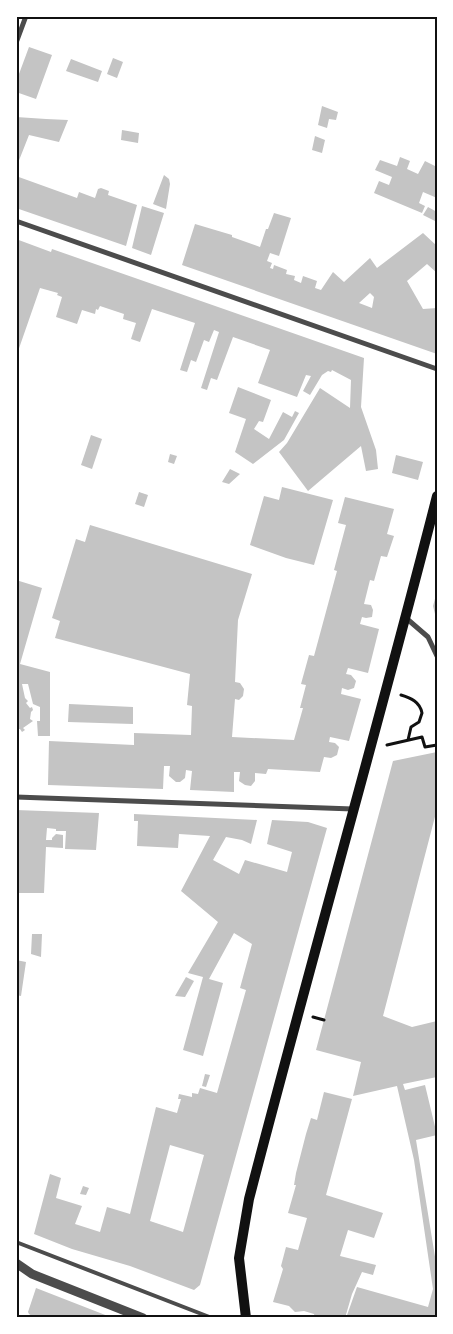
<svg xmlns="http://www.w3.org/2000/svg" width="453" height="1334" viewBox="0 0 453 1334" font-family="Spectral,serif">
  <rect width="100%" height="100%" fill="#fff"/>
  <path fill="#c4c4c4" fill-rule="evenodd" d="M29,47L52,55L36,99L16,92V82Z
    M113,58L123,62L117,78L107,74Z
    M71,59L102,71L98,82L66,71Z
    M322,106L338,112L336,120L329,119L327,128L318,125Z
    M16,117L46,119L68,120L59,142L29,135L16,168Z
    M122,130L139,133L138,143L121,140Z
    M315,136L325,140L322,153L312,150Z
    M400,157L410,161L407,169L418,174L425,161L437,167V198L423,192L419,203L425,206L422,213L374,193L379,181L389,185L392,177L375,170L380,160L397,166Z
    M164,175L169,179L170,184L166,209L153,204Z
    M16,176L77,198L79,192L95,198L98,189L101,188L109,191L108,195L137,205L126,246L16,208Z
    M142,206L164,213L151,255L132,248Z
    M428,207L437,212V222L423,215Z
    M274,213L291,218L279,256L270,253L267,261L272,263L270,268L273,269L274,265L287,270L286,274L295,276L294,280L301,283L303,276L317,281L315,288L321,290L333,272L344,282L370,258L377,268L423,233L437,246V273L427,264L407,281L423,309L437,308V354L182,265L195,224L232,235V237L260,247L266,229H268ZM370,293L374,297L372,308L359,303Z
    M16,239L51,252L52,249L364,358L361,407L376,450L378,469L366,471L361,446L308,491L279,452L287,443L320,388L350,408L351,380L332,370L331,372L328,371L322,375L310,395L303,391L311,376L306,375L297,397L258,383L270,350L233,337L217,380L211,378L207,390L201,388L219,332L214,330L209,342L204,340L196,362L191,360L187,372L180,370L195,323L152,309L140,342L131,339L136,323L123,319L124,314L100,306L98,310L96,309L95,314L82,310L77,324L56,317L62,297L57,295L58,293L40,288L16,357Z
    M238,387L271,400L263,422L259,421L254,429L269,439L283,412L292,417L295,411L299,413L284,440L253,464L235,452L246,419L229,413Z
    M91,435L102,439L92,469L81,465Z
    M170,454L177,456L174,464L168,462Z
    M396,455L423,462L418,480L392,473Z
    M230,469L240,474L229,484L222,482Z
    M282,487L333,500L314,565L286,558L250,545L264,496L279,500Z
    M139,492L148,495L144,507L135,504Z
    M345,497L394,509L387,534L394,536L387,557L381,556L374,581L370,580L364,604L371,605L373,610L372,617L366,618L362,617L360,624L379,629L368,673L348,668L346,674L351,675L356,681L354,688L348,690L342,688L341,694L361,699L349,741L330,737L329,742L335,743L339,747L337,755L331,758L324,757L320,772L268,769L266,774L255,773V781L251,786L245,785L239,781L240,772H234V792L190,790L192,771L186,770L185,778L180,782H176L169,776L170,766H164L163,789L48,785L49,741L134,745V733L191,735L192,706L187,705L190,674L55,638L60,621L52,618L76,539L85,542L90,525L252,574L238,620L235,682L240,683L244,689L243,696L239,700L235,699L232,737L294,740L303,708H300L306,685L301,684L309,655L314,656L337,571L334,570L346,525L338,523Z
    M16,580L42,588L20,664L50,672V736H38L37,721H40V707L33,704L28,684H22L25,698L28,701L26,703L30,708L32,707L33,710L31,712L30,719L33,721L23,728L25,730L22,732L20,729H16Z
    M436,595L437,617L436,618L433,606Z
    M69,704L133,707V724L68,722Z
    M437,752V809L383,1016L412,1027L437,1021V1077L403,1084L405,1090L425,1085L437,1135L416,1140L437,1269V1318H346L357,1287L428,1307L433,1289L414,1160L397,1086L353,1096L361,1062L316,1050L393,761Z
    M16,810L99,813L96,850L65,849L66,831H56V829L47,828L46,840H52V838L56,834L63,835V848L46,847L44,893H16Z
    M134,814L257,820L251,844L242,840L226,837L213,860L239,874L245,860L287,872L292,852L267,844L272,820L308,822L327,828L200,1285L194,1290L130,1266L72,1249L34,1234L50,1174L61,1178L56,1198L82,1206L75,1224L100,1232L107,1207L130,1214L156,1107L177,1113L181,1099H178L179,1094L192,1097V1093L198,1094L200,1088L217,1093L246,990L240,988L252,944L234,933L209,979L223,983L203,1056L183,1050L203,977L188,973L218,922L181,891L210,836L179,834L178,848L137,846L138,821H134ZM170,1145L204,1155L183,1232L150,1221Z
    M32,934H42L41,957L31,954Z
    M16,960L26,962L21,996L16,995Z
    M186,977L194,981L185,997L175,996Z
    M205,1074L210,1075L206,1087L202,1086Z
    M324,1092L352,1099L326,1195L383,1213L374,1238L348,1230L340,1256L376,1265L373,1275L362,1272L352,1294L345,1318H315L314,1314L304,1311L295,1312L289,1306L273,1302L283,1269L281,1266L286,1247L298,1250L307,1218L288,1213L296,1185H294L296,1173L306,1134L311,1118L317,1120Z
    M83,1186L89,1188L86,1195L80,1194Z
    M36,1288L113,1318H35L29,1314L28,1312Z"/>
  <g fill="none" stroke-linecap="round" stroke-linejoin="round">
    <path stroke="#111" stroke-width="3" d="M401,695C411,698 420,702 422,713L419,722L411,727L408,740
      M387,745L422,737L425,747L437,745
      M313,1017L324,1020"/>
    <path stroke="#4c4c4c" stroke-width="4" d="M16,1242L212,1318"/>
    <path stroke="#4c4c4c" stroke-width="5" d="M16,43L26,16
      M16,221L437,369
      M406,618L428,637L437,656
      M16,797L353,809"/>
    <path stroke="#4c4c4c" stroke-width="9" d="M16,1263L32,1274L143,1318"/>
    <path stroke="#111" stroke-width="10" d="M246,1318L239,1258L249,1199C310,964 377,731 437,496"/>
  </g>
  <rect width="453" height="1334" fill="none" stroke="#ffffff" stroke-width="35"/>
  <rect x="18" y="18" width="418" height="1298" fill="none" stroke="#111" stroke-width="2"/>
</svg>
